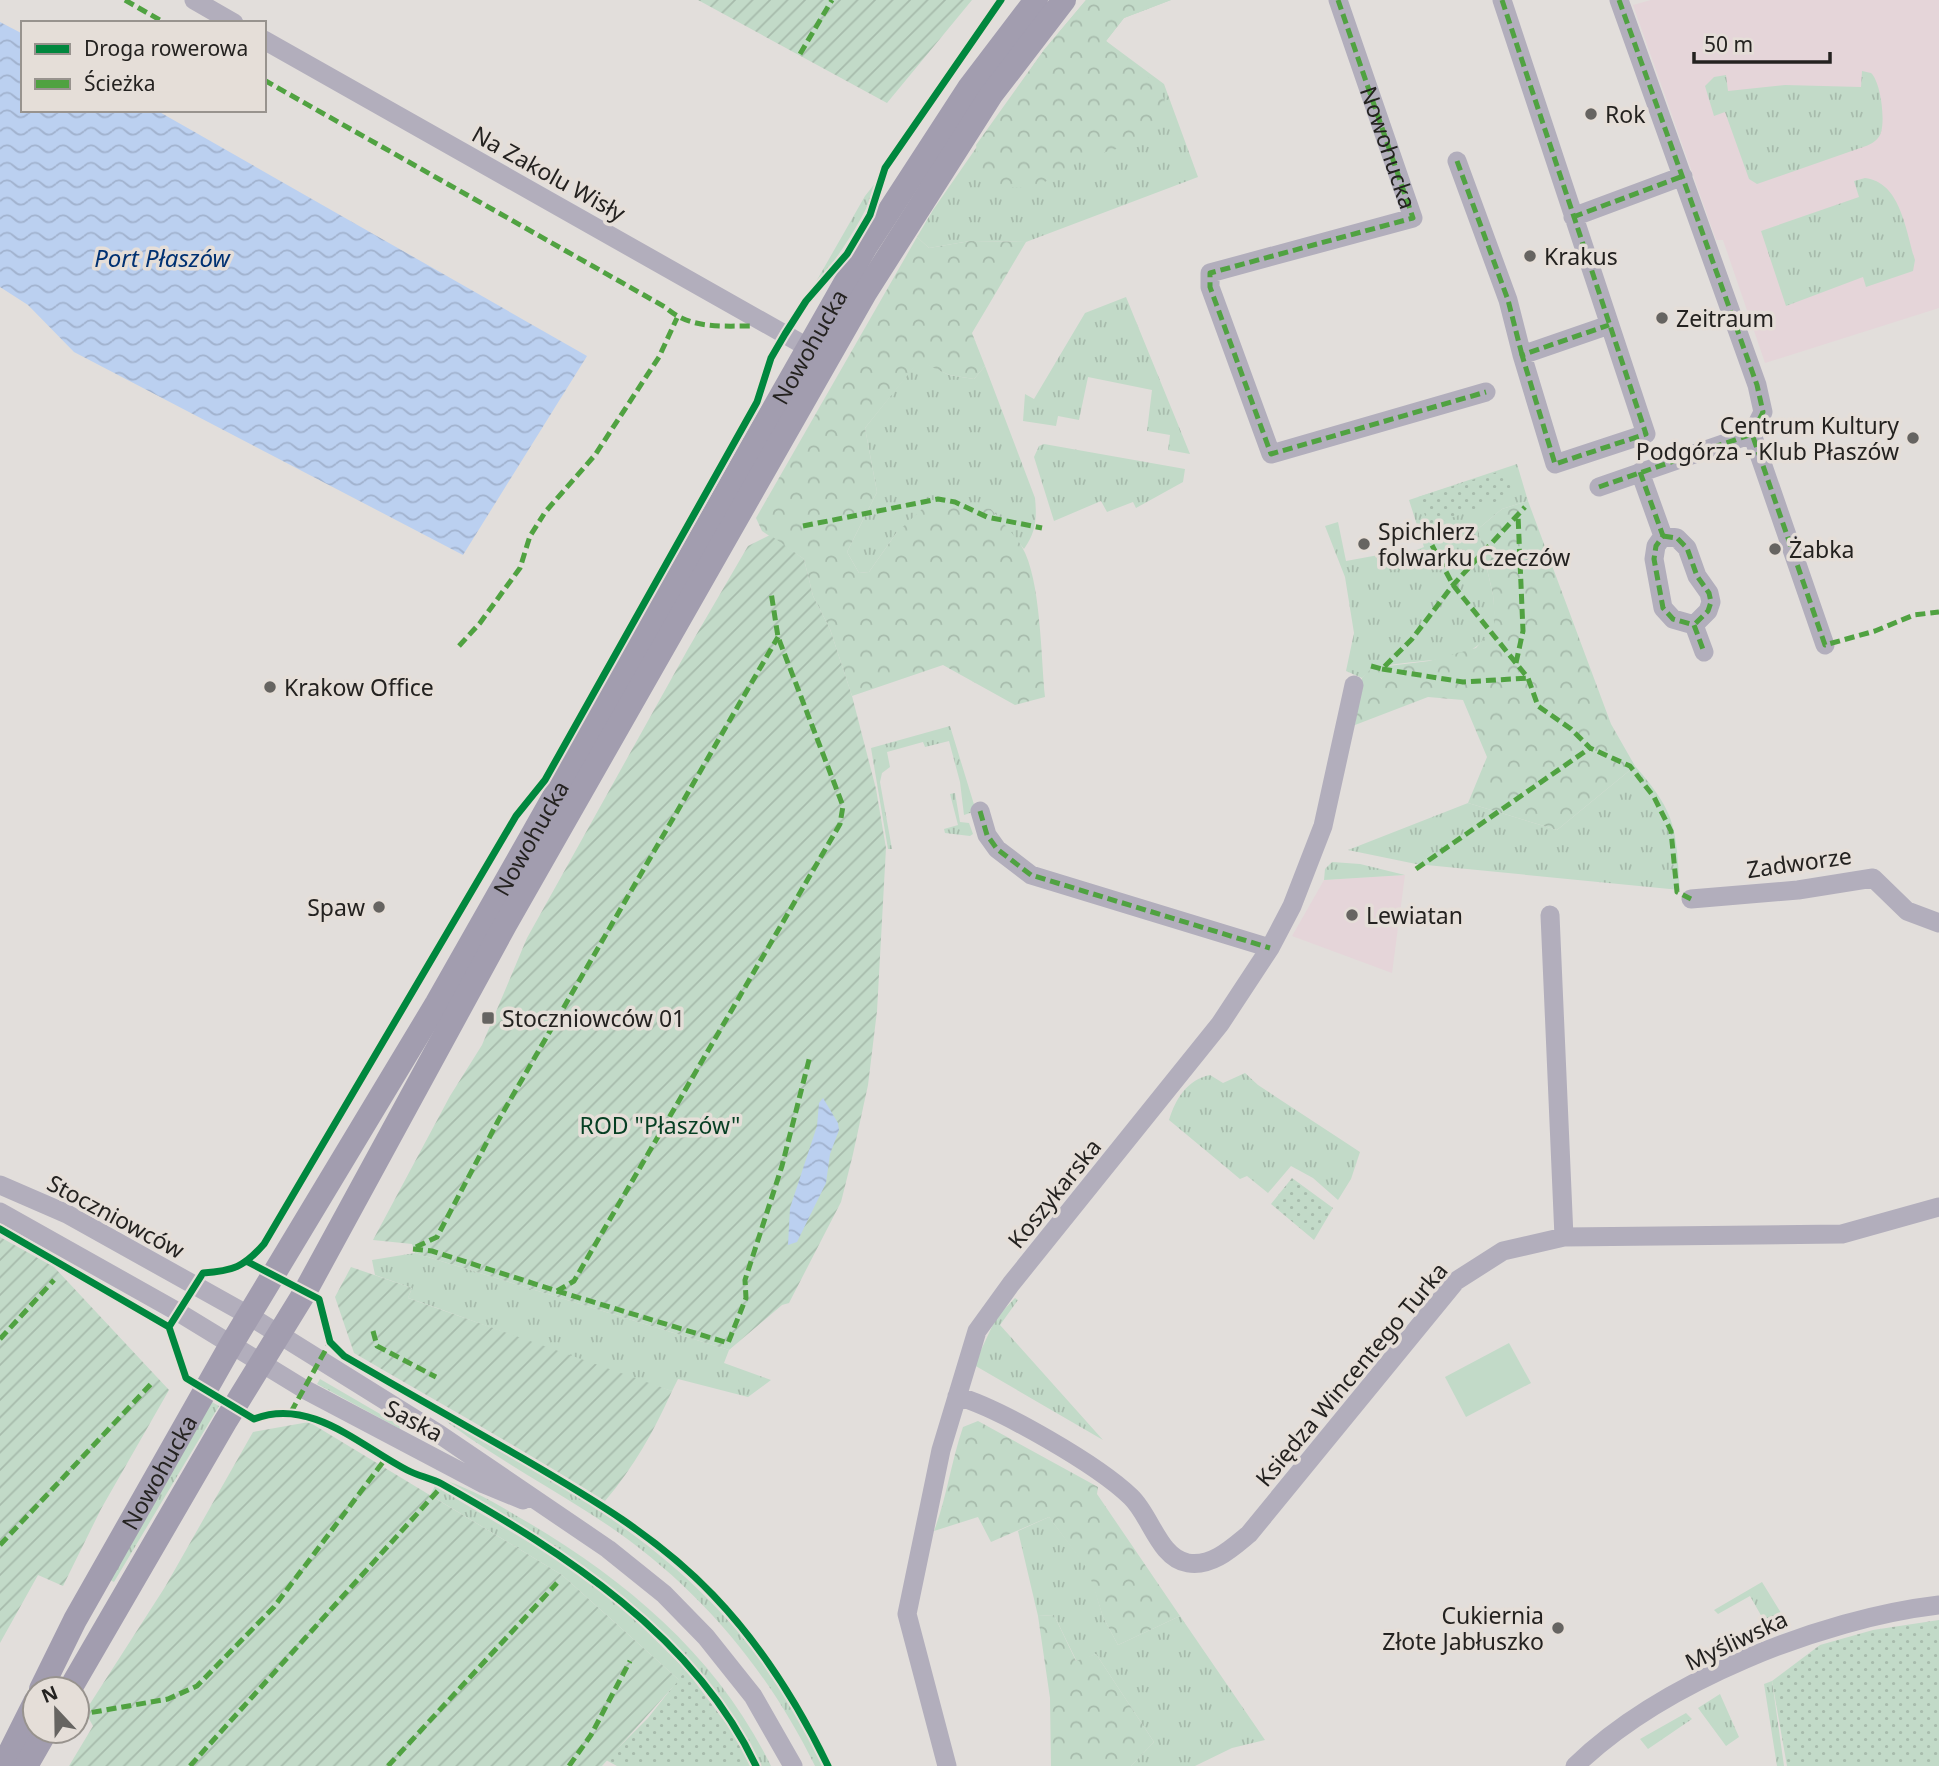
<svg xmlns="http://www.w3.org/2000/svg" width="1939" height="1766" viewBox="0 0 1939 1766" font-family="'Noto Sans',sans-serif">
  <defs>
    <pattern id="grass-tufts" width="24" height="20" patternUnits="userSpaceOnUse" patternTransform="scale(1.75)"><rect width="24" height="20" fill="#c2dac8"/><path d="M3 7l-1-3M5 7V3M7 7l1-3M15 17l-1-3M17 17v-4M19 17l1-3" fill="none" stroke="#a7bbac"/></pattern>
    <pattern id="forest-crowns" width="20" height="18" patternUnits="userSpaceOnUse" patternTransform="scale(1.75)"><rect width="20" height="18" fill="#c2dac8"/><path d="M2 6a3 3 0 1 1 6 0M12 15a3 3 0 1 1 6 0" fill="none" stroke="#a7bbac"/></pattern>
    <pattern id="park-dots" width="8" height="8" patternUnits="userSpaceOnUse" patternTransform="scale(1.75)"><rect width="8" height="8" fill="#c2dac8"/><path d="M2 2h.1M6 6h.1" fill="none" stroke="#a7bbac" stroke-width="1.8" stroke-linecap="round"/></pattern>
    <pattern id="garden-furrows" width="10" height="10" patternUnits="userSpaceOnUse" patternTransform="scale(1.75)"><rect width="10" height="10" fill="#c2dac8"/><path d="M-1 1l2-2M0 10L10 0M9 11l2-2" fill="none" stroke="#a7bbac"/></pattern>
    <pattern id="water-waves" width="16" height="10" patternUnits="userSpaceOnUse" patternTransform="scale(1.75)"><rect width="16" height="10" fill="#bbd0f0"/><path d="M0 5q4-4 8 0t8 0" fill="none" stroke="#a1b2ce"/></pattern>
  </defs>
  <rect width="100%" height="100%" fill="#e2dedb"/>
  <path fill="#e5d5d9" d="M1651,0H1939V308L1765,363L1723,240H1716L1633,5Z
    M1405,875L1392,973L1292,936L1324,880Z"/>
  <path fill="url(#grass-tufts)" d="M1086,0H1171L1124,18L1106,41L1164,84L1198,177L1026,242L970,241L929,248L917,237L933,210L1044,50Z
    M1862,71L1871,73C1881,82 1886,123 1880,135C1877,141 1871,144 1866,146L1757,184L1749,179L1725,112L1714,116L1705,86L1714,77L1726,75L1728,91L1785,85L1861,87Z
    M880,177C863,222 839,256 809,294L865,196Z
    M1865,178C1901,182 1906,232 1915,260L1913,271L1866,287L1863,277L1786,306L1761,231L1859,197L1854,181Z
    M1126,297L1190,454L1168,450L1170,435L1147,431L1152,390L1088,377L1079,420L1058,416L1056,426L1023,421L1025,394L1034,399L1085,313Z
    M919,360L949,375L974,379L985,366L1035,498C1037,518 1036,532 1024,549L991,509L897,532L869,572L859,573L847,552L877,492L865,428Z
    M1044,444L1185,469L1183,482L1136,508L1133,502L1107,512L1101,501L1054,521L1034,457L1039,446Z
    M1517,464L1528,501L1502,509L1478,529L1493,595L1496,626C1490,632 1484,641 1477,646C1448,669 1385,654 1362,678L1346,671L1354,633L1345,577L1325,526L1338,522L1346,561L1384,554L1386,562L1424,547L1409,500Z
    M950,726L976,811L964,815L960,782L949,741L925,747L923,742L887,752L890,767L882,773L880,782L892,849H888L871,748Z
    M1635,766C1677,814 1676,828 1680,890L1416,864L1348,850L1468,803L1557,830Z
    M955,793L960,822L969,823L973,834L970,836L945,833L944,829L958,825L950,794Z
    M1332,862L1360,864L1405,875L1324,880L1325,869Z
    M1245,1073L1258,1085L1360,1152L1351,1179L1338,1200L1313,1178L1291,1166L1268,1193L1247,1176L1240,1179L1169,1120C1176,1098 1187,1080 1210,1075L1223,1083Z
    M415,1253L729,1350L724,1363L771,1380L748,1397L678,1379L672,1391C583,1364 497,1328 408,1298L412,1288L375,1275L372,1260Z
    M1015,1298L1018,1300L1000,1325L1103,1440L974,1365L996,1318Z
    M320,1379L399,1425L400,1429L317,1384Z
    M212,1402L219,1406L114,1582L110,1580Z
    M440,1414C611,1514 734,1579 823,1766H815C763,1660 686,1573 586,1511C546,1486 506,1463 468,1437C459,1430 445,1422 440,1414Z
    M437,1478C470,1487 500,1506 529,1523C629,1582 719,1659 771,1766H761C690,1623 568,1558 437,1478Z
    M435,1486L557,1559L615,1600L686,1670L679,1680L562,1575L430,1495Z
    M1049,1517L1089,1570L1103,1617L1118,1645L1180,1616L1265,1740L1232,1748L1195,1766H1131L1154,1742L1096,1654L1077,1662L1054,1615L1038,1616L1018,1531Z
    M1762,1582L1786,1621L1785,1629L1771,1633L1750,1596L1718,1614L1714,1610Z
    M1772,1681L1784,1766H1777L1764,1684Z
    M1720,1694L1739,1737L1726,1746L1698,1708Z
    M1686,1713L1692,1719L1648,1749L1640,1739Z"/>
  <path fill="url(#forest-crowns)" d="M1086,0H1171L1124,18L1106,41L1159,86L1171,117L1127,146L1084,158L1035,188L999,187L980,166L976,145L1044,50Z
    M917,237L929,248L970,241L1026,242L972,333L985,366L974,379L949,375L919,361L865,428L877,492L847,552L859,573L869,572L897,532L932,500L991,509C1001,521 1014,534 1022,547C1041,579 1041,658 1045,697L1015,705L943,665L852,696L830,629L813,596L804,559L762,531L756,518Z
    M1528,501L1611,724L1635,766L1557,830L1468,803L1487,757L1463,700L1428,697L1355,725L1362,678L1372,668L1429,661L1476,648L1495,626L1493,595L1478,529L1502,509Z
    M978,1421L1098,1487L1097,1494L1180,1616L1118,1645L1103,1617L1088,1570L1049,1517L991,1542L978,1517L934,1531C947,1497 951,1462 963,1427Z
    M1054,1615L1076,1661L1096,1654L1154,1742L1131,1766H1051L1050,1698L1038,1616Z"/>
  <path fill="url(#park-dots)" d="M1504,470L1514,495L1429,526L1418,497Z
    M1292,1178L1333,1208L1314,1240L1271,1204Z
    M1939,1620V1766H1787L1772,1681L1820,1645L1873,1630Z
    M686,1670L731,1730L752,1766H617L606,1760L648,1718Z"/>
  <path fill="url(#garden-furrows)" d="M698,0H972L887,103Z
    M770,535L804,559L813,596L830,629L852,696L876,789L886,848L877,1011L868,1085L853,1154L841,1202L789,1303L782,1305L729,1350L415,1253L412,1244L373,1240L450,1096L482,1045L527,938L688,649L748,546Z
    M0,1237L54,1267L169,1390L101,1509L63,1586L38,1575L0,1643Z
    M351,1267L412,1288L408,1298L672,1391C654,1431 634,1467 605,1501C522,1449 438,1402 354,1353L335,1297Z
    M309,1422L562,1575L679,1680L602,1766H69L93,1726L88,1717L91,1709L86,1710L165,1587L253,1432Z"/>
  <path fill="#c2dac8" d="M1509,1343L1531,1383L1466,1417L1445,1377Z"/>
  <path fill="url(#water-waves)" d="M0,22L23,34V110H156L587,356L463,555L74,352L28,305L0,287Z
    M823,1098L838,1123L839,1130L830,1154L826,1183L797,1242L788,1245L790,1208L817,1126L819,1103Z"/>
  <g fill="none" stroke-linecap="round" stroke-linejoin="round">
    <path stroke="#b2aebc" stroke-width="19" d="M194,0L234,23
      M1338,0L1413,218L1210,273V287L1271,454L1486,392
      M1502,0L1646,434L1555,464L1522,355L1609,325
      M1619,0L1757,385L1763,412L1752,434L1825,645
      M264,40L809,348
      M1457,161L1508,300L1522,355
      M1573,217L1683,176
      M1640,472L1663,536L1656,546L1654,559L1663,608L1673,619L1694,625L1704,652
      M1599,487L1752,434
      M1663,536L1677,538L1687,548L1697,576L1709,593L1711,602L1708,611L1694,625
      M980,811L987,835L997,849L1031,875L1270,948
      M1691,899L1798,890L1873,878L1907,911L1939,923
      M1550,915L1564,1237
      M0,1185L67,1214L248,1315L439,1434L608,1549L664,1594L706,1637L753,1696L793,1766
      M0,1212L178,1312L304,1389L484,1484L523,1500
      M957,1396C1001,1409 1098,1465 1131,1497C1151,1516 1159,1558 1188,1563C1212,1567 1232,1548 1249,1534L1456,1281L1503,1251L1564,1237L1842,1234L1939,1207
      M947,1766L907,1614L941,1450L977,1331L1011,1284L1220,1024L1270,948L1292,906L1323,826L1354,685
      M1575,1766C1662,1682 1820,1619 1939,1605"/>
    <g stroke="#a29daf" stroke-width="24">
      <path id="s1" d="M41,1689L75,1620L231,1345L437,1003L865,248L969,88L1036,0"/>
      <path d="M70,1689L225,1422L305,1292L505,925L865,293L991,95L1064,0"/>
      <path d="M3,1766L35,1702"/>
      <path d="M26,1766L46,1731"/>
    </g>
    <g stroke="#50a241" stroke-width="5" stroke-dasharray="10 5" stroke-linecap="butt">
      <path d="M125,0L165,23"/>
      <path id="s2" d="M1338,0L1413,218L1210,273V287L1271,454L1486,392"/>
      <path d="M1502,0L1646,434L1555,464L1522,355L1609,325"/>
      <path d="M1619,0L1757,385L1763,412L1752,434L1825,645L1875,631L1914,615L1939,612"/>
      <path d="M800,54L832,0"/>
      <path d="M264,80L665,307C690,329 719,326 751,326"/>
      <path d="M1457,161L1508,300L1522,355"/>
      <path d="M1573,217L1683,176"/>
      <path d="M1640,472L1663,536L1656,546L1654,559L1663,608L1673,619L1694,625L1704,652"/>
      <path d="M1599,487L1752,434"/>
      <path d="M547,510L595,455L659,357L677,318"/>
      <path d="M803,526L938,499L955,502L987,517L1042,528"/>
      <path d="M1425,532L1453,585L1528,678L1538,706L1571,729L1590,748L1630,766L1654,797L1671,831L1677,892L1691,899"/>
      <path d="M1663,536L1677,538L1687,548L1697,576L1709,593L1711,602L1708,611L1694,625"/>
      <path d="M459,646L480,623L520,568L530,536L544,514"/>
      <path d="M1516,663L1523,631L1518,515"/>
      <path d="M1371,666L1382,669L1412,639L1453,585L1525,507"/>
      <path d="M1382,669L1463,682L1528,678"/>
      <path d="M980,811L987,835L997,849L1031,875L1270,948"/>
      <path d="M1416,869L1590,748"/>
      <path d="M416,1247L437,1237L498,1121L778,637"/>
      <path d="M413,1249L432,1251L557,1291L574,1281L840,824L843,806L778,637L771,592"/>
      <path d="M557,1291L728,1343L746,1298L745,1280L782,1166L810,1056"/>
      <path d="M373,1331L377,1346L436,1377"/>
      <path d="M0,1339L54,1280"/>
      <path d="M291,1412L330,1342"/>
      <path d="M0,1545L151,1384"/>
      <path d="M77,1715L168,1699L197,1686L274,1607L386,1458"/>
      <path d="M190,1766L443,1485"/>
      <path d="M388,1766L557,1583"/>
      <path d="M569,1766L591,1735L630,1661"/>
    </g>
    <defs>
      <path id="cycleway" d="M0,1229L169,1327L186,1378L254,1419C310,1397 359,1445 407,1470C418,1476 431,1478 442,1484C564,1553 694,1635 756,1766
        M248,1262L319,1299L330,1342L344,1356C399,1388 454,1419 510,1451C582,1493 655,1534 713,1595C761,1645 798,1704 828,1766
        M169,1327L203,1273C233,1271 244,1267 264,1244L516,816L545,780L757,402L771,358L785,334L806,301L847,254L870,215L885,168L1001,0"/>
    </defs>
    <use href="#cycleway" stroke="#e5ded8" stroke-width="11"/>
    <use href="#cycleway" stroke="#00873e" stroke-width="7"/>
  </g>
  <g fill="#666461" stroke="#e5ded8" stroke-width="2.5">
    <circle cx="1591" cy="114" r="7"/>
    <circle cx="1530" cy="256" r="7"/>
    <circle cx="1662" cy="318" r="7"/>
    <circle cx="1913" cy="438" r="7"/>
    <circle cx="1364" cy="544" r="7"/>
    <circle cx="1775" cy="549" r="7"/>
    <circle cx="270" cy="687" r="7"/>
    <circle cx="379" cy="907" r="7"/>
    <circle cx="1352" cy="915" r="7"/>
    <rect x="481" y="1011" width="14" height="14" rx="3.5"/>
    <circle cx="1558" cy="1628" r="7"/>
  </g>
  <g text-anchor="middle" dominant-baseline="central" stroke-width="7" stroke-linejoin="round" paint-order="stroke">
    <g font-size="23" fill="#242220" stroke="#e5ded8" text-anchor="start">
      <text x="1605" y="114">Rok</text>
      <text x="1544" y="256">Krakus</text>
      <text x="1676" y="318">Zeitraum</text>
      <text x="1899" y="425" text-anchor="end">Centrum Kultury<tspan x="1899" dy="26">Podgórza - Klub Płaszów</tspan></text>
      <text x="1378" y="531">Spichlerz<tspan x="1378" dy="26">folwarku Czeczów</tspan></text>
      <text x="1789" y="549">Żabka</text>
      <text x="284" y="687">Krakow Office</text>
      <text x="365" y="907" text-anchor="end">Spaw</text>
      <text x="1366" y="915">Lewiatan</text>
      <text x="502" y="1018">Stoczniowców 01</text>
      <text x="1544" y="1615" text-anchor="end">Cukiernia<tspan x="1544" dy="26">Złote Jabłuszko</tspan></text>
    </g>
    <g font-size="23" fill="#242220" stroke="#e5ded8">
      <text stroke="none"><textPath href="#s2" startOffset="156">Nowohucka</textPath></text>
      <text transform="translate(549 173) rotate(29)">Na Zakolu Wisły</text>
      <text stroke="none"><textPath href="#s1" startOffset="1547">Nowohucka</textPath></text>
      <text stroke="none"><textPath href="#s1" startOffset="982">Nowohucka</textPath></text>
      <text transform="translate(1799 862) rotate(-8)">Zadworze</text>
      <text transform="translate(1054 1193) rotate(-51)">Koszykarska</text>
      <text transform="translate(116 1216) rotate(28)">Stoczniowców</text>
      <text transform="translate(1351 1374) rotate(-50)">Księdza Wincentego Turka</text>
      <text transform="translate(414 1420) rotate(28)">Saska</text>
      <text stroke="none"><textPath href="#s1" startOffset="247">Nowohucka</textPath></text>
      <text transform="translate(1736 1640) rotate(-25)">Myśliwska</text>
    </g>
    <g font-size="23" fill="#063f23" stroke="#e5ded8">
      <text x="660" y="1125">ROD "Płaszów"</text>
    </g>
    <g font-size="24" font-style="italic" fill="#003172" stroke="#e5ded8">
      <text x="162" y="257">Port Płaszów</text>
    </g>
  </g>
  <rect x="21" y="21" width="245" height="91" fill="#e5ded8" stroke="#98938e" stroke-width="2"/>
  <rect x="35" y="44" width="35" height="10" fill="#00873e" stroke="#98938e" stroke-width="2"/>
  <text x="84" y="56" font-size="21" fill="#242220">Droga rowerowa</text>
  <rect x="35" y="79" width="35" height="10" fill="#50a241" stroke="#98938e" stroke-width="2"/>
  <text x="84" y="91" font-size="21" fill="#242220">Ścieżka</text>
  <g transform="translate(56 1710) rotate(338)"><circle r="33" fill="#e5ded8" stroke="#98938e" stroke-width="2"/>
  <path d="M0-5L12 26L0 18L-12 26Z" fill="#666461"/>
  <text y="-10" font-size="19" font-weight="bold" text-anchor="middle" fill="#242220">N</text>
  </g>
  <path d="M1694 52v10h136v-10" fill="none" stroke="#242220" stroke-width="3.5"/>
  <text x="1704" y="52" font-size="21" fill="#242220" stroke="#e5ded8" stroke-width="5" paint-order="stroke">50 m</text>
</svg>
